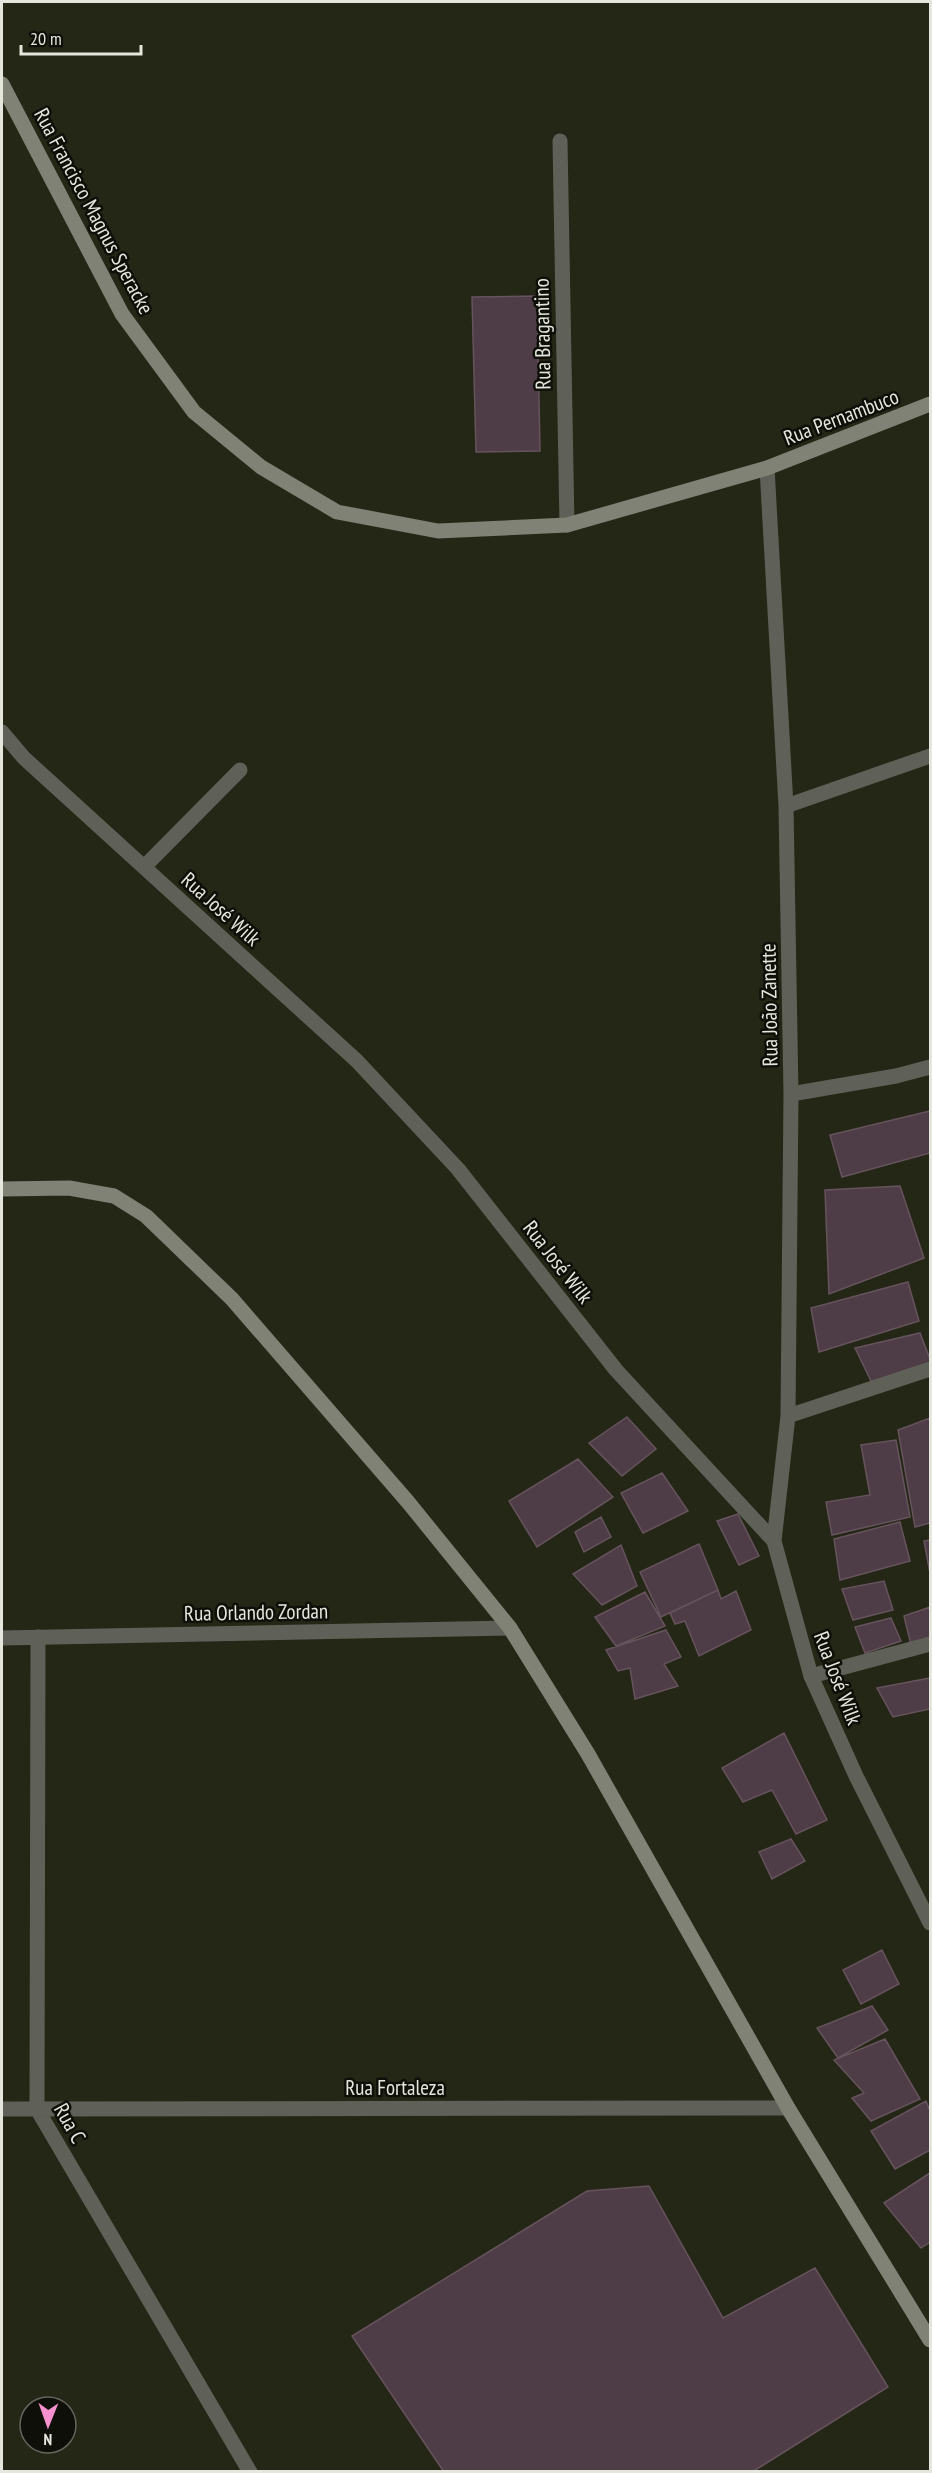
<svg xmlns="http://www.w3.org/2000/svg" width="932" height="2473" viewBox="0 0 932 2473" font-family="'PT Sans Narrow',sans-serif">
  <rect width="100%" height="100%" fill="#242716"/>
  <path fill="#4e3c46" stroke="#66535d" stroke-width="1.5" d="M537,296L540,451L476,452L472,297Z
    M930,1111V1153L842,1177L830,1135Z
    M900,1186L924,1258L829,1294L825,1190Z
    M908,1282L919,1321L819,1352L811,1308Z
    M920,1333L930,1359V1369L871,1381L855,1348Z
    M627,1417L656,1449L622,1476L589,1443Z
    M930,1418V1523L915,1527L898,1430Z
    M896,1440L910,1517L832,1535L826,1502L870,1495L861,1445Z
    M578,1459L613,1497L537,1547L509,1501Z
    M662,1473L688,1511L643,1533L621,1493Z
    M738,1514L759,1556L739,1565L717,1521Z
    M601,1517L611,1537L584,1552L575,1532Z
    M900,1522L910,1561L840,1580L834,1539Z
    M930,1540V1573L924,1541Z
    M699,1544L718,1590L661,1617L640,1572Z
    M621,1545L637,1586L602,1605L573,1574Z
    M884,1581L893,1610L853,1620L842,1589Z
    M718,1590L721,1599L736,1591L751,1630L699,1656L685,1621L675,1624L670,1613Z
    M645,1592L665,1626L616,1646L595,1617Z
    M930,1607V1640L911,1645L904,1616Z
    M891,1618L901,1641L865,1653L855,1627Z
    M666,1630L681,1657L664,1664L678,1686L635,1699L630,1668L618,1671L606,1650Z
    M930,1678V1709L893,1717L877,1688Z
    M784,1733L827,1820L796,1834L772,1790L743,1802L722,1768Z
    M791,1839L805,1861L772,1879L759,1852Z
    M882,1950L899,1984L861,2004L843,1970Z
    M872,2006L888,2030L838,2058L817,2028Z
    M885,2039L920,2099L871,2121L852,2098L864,2093L834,2060Z
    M926,2101L930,2111V2150L895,2169L871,2131Z
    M930,2173V2242L921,2248L884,2203Z
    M649,2186L723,2318L815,2268L888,2387L752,2472H444L352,2336L587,2191Z"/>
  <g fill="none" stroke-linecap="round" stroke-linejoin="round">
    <path stroke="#5f6158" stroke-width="15" d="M560,141L567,525
      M811,1676L930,1644"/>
    <path stroke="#5f6158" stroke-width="15" d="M767,468L786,806L791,1094L788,1416L774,1541
      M2,732L24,758L357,1061L458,1169L616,1370L774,1541L811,1676L856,1776L930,1923
      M786,806L930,756
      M144,867L240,770
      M791,1094L896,1076L930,1067
      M788,1416L930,1369
      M38,1637L37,2109L250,2472
      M2,1638L510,1628
      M2,2109L788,2108"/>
    <path stroke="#7f8274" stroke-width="15" d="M2,84L122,314L194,412L261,467L337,512L438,531L567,525L767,468L930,404
      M2,1189L69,1188L114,1196L146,1216L232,1299L408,1502L510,1628L588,1754L788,2108L930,2340"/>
  </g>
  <g text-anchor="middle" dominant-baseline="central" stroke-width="5" stroke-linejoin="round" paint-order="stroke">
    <g font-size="21" fill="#e5e7dc" stroke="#0e0f08">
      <text transform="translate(94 211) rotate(62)">Rua Francisco Magnus Speracke</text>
      <text transform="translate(542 334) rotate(-91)">Rua Bragantino</text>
      <text transform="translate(841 417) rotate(-21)">Rua Pernambuco</text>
      <text transform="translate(221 909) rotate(42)">Rua José Wilk</text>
      <text transform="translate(769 1005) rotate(-91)">Rua João Zanette</text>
      <text transform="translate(558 1262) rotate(52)">Rua José Wilk</text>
      <text transform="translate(256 1612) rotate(-1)">Rua Orlando Zordan</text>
      <text transform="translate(838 1678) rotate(69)">Rua José Wilk</text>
      <text x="395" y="2087">Rua Fortaleza</text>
      <text transform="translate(70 2123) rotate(61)">Rua C</text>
    </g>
  </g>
  <rect width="932" height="2473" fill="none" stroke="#e5e7dc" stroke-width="6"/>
  <g transform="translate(48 2425) rotate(181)"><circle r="28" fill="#0e0f08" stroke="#64655d" stroke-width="1.5"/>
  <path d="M0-4.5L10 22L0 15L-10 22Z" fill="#f790ce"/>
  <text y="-9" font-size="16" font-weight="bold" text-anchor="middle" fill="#e5e7dc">N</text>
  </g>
  <path d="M21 45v9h120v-9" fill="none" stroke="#e5e7dc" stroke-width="3"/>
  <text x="30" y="45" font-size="18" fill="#e5e7dc" stroke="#0e0f08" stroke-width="4.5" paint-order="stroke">20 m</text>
</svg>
